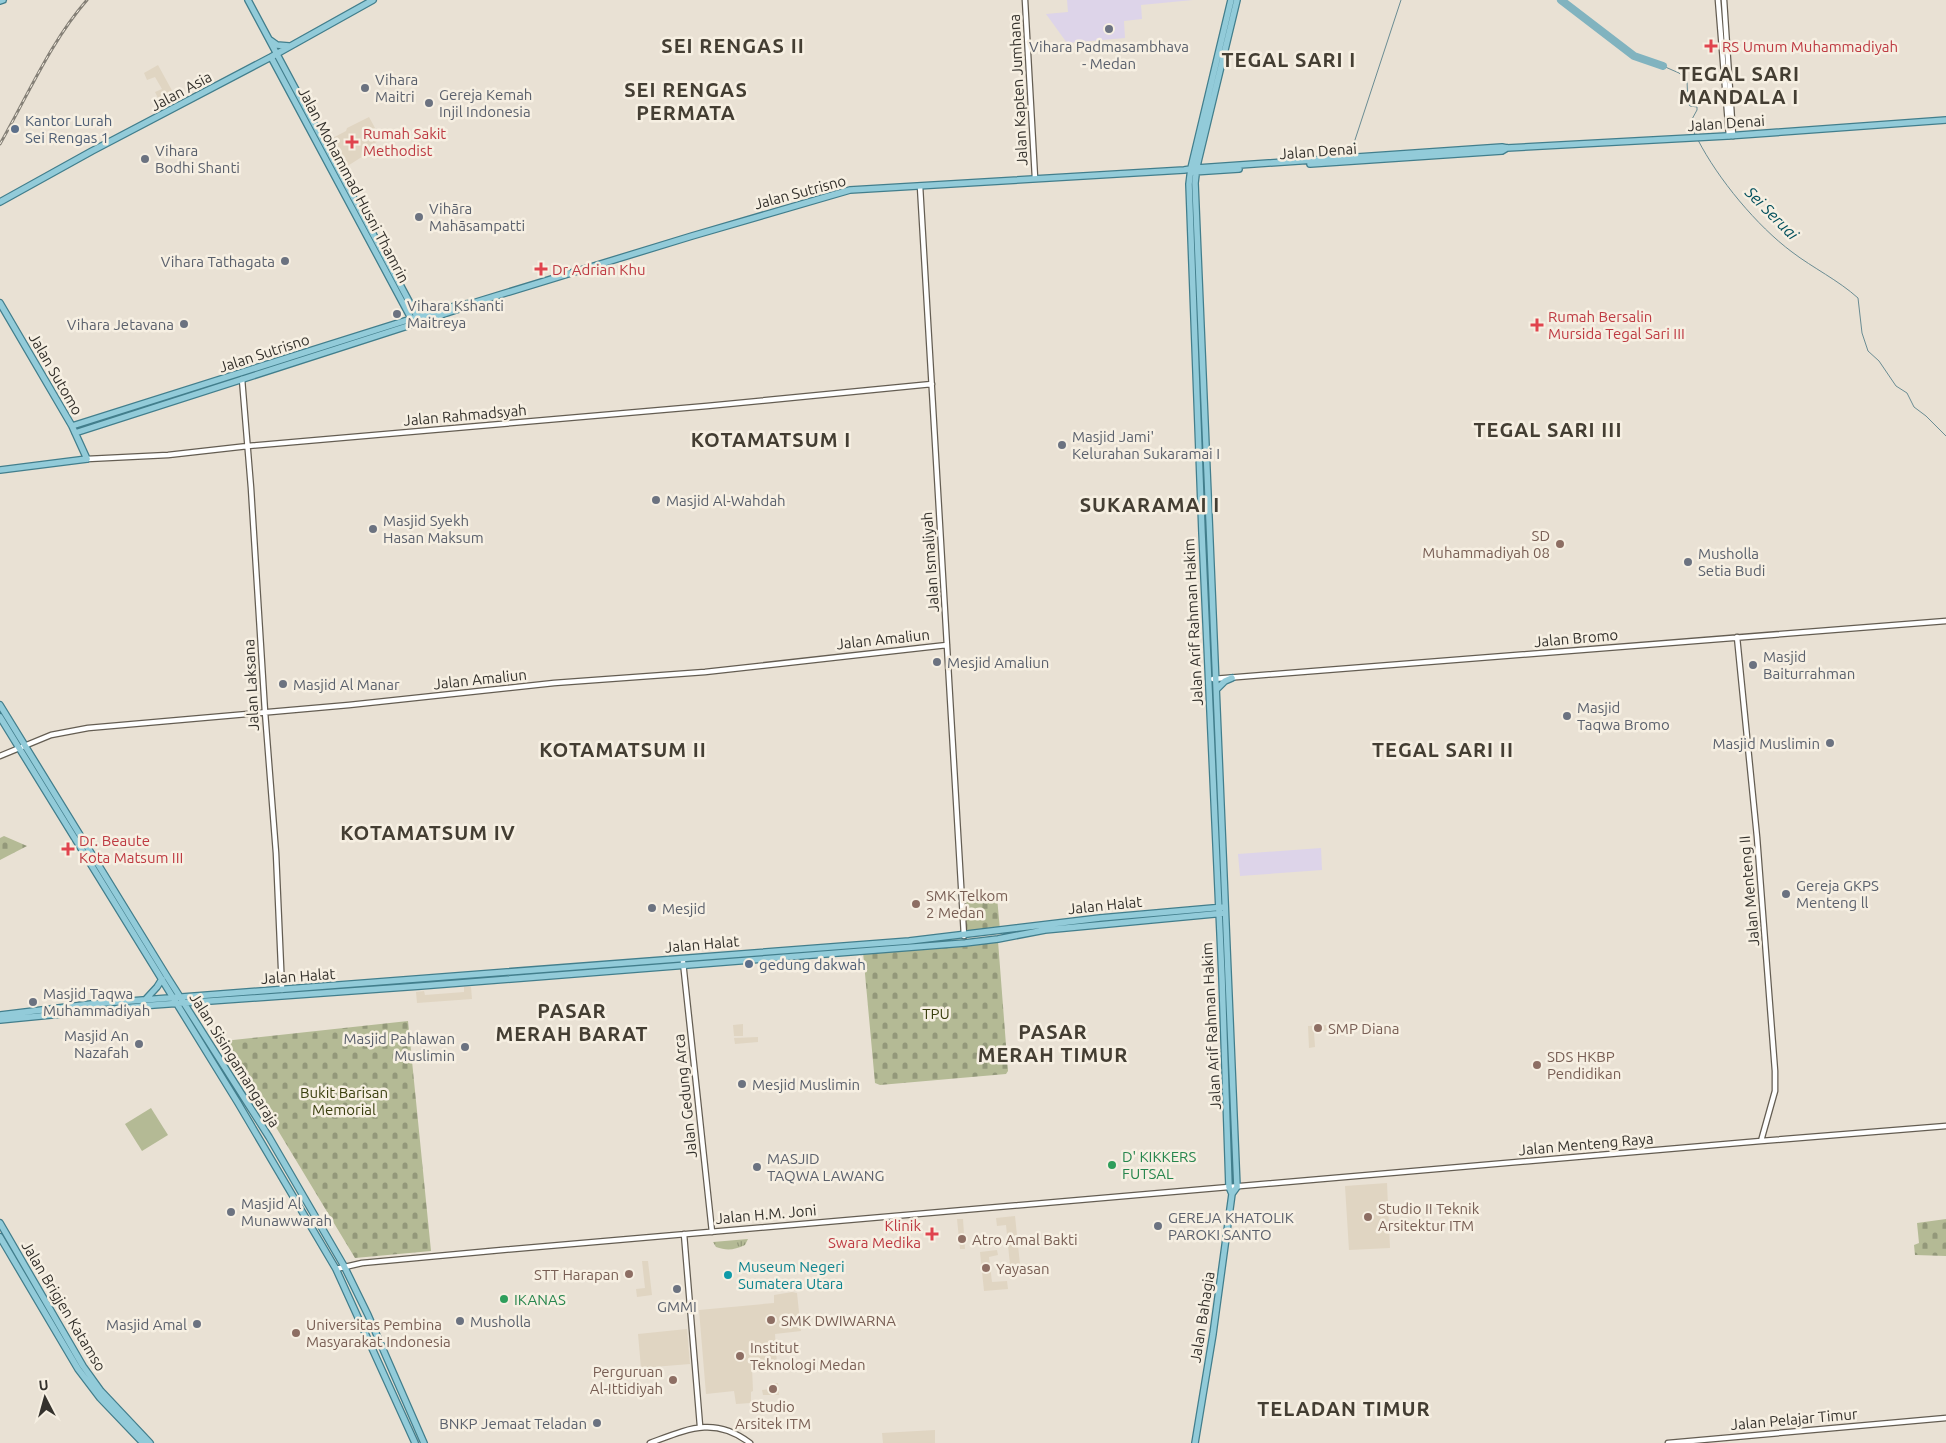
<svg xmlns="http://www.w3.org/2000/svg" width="1946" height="1443" viewBox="0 0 1946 1443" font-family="Ubuntu,sans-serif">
  <defs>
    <pattern id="grass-tufts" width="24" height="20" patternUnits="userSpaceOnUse" patternTransform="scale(1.25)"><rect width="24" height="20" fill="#b4ba95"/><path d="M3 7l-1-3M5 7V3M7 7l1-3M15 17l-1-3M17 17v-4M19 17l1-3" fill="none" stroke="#93987a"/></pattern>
    <pattern id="cemetery-stones" width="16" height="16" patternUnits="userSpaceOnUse" patternTransform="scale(1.25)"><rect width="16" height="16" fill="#b4ba95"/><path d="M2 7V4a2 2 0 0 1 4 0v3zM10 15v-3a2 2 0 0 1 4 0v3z" fill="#93987a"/></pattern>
  </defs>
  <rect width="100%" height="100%" fill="#e9e1d4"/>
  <path fill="#ddd4e9" d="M1067,0H1193L1141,5L1142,19L1124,21L1125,38L1067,43L1046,14L1068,12Z
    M1321,848L1322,870L1240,876L1238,854Z"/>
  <path fill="#e0d5c2" d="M158,65L175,96L161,104L155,92L162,89L155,77L147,80L144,73Z
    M369,117L381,139L375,143L368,153L346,167L340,165L327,141L346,131L347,128Z
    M464,987H471L472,999L417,1003L416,992L424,991L425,995L464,992Z
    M743,1024V1036H734L733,1025Z
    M1328,1025L1329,1030L1314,1032L1315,1047L1309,1048L1308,1026Z
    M758,1037V1042L735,1044L734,1038Z
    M1387,1183L1390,1248L1349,1250L1345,1186Z
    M1015,1216L1021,1274L1011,1275L1006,1225L997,1226L996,1218Z
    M957,1219H963L965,1249H960Z
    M997,1250L998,1255L989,1257L992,1282L1007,1281L1008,1289L984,1291L980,1252Z
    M642,1261H648L652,1295L637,1297L636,1289L645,1288Z
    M792,1292L797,1293L801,1331L775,1334L777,1365L752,1367L753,1391L751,1392V1403L736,1404L734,1391L706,1394L699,1310L774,1303V1295Z
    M687,1329L690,1364L641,1368L638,1334Z
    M771,1383H778L779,1395H763L762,1390L771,1389Z
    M935,1430V1443H883L882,1433Z"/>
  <path fill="url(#grass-tufts)" d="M748,1239L745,1245C734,1250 727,1251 716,1247L713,1242Z"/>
  <path fill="url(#cemetery-stones)" d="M4,836L27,846L0,860V838Z
    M997,897L1000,930L966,933L963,900Z
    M998,941L1008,1071L1006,1074L880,1085L875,1083L863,952Z
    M408,1021L431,1251L355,1258L224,1041Z
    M1946,1219V1256L1915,1255L1914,1245L1919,1243L1917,1223Z"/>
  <path fill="#b4ba95" d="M151,1108L168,1135L142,1151L125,1124Z"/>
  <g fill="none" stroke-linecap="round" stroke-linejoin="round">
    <path stroke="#6a8c93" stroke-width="1" d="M1663,66L1679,73L1687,81L1688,103L1690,106L1697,107V110L1691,121L1695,135
      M1698,140C1718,179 1757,226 1792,252C1813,268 1838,280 1858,298L1862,333L1868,351L1879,361L1896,386L1907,393L1914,407L1926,416L1946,436
      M1351,152L1401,0"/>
    <path stroke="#81b3bf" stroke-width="8" d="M1561,0L1634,56L1663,66"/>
    <defs>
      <path id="minor" d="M1025,0L1035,178
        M1718,0L1729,136
        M1724,0L1733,136
        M920,186L964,936
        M242,379L251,488L265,712L276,853L282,990
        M87,459L168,455L248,446L707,406L932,384
        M1737,637L1757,837L1775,1071V1091L1761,1141
        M1213,679L1946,621
        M0,756L51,735L88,728L349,705L554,683L705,672L947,645
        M683,962L712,1232
        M684,1234L700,1426
        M336,1269L362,1263L491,1251L1761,1141L1946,1126
        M650,1443C688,1429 714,1416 750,1443
        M1668,1443L1946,1418"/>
      <path id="major" d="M248,0L419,320
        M1231,0L1191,168L1189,184L1202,533L1222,978L1229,1187L1232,1194
        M0,1L3,0
        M270,40L277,45L289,46
        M271,57L413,322
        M1310,164L1502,151L1507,148
        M1193,172L1239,169
        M0,202L92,151L271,57L373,0
        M0,303L72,426L87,459L0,470
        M72,426L417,317L458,305L473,303L692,236L850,190L1184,170L1197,168L1502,147L1507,148L1727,136L1946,120
        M75,433L414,324L459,309L465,305
        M1217,689L1225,681L1232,678
        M0,705L168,978L269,1137L344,1266L368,1315L424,1443
        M0,717L238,1103L336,1269L415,1443
        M145,1000L157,987L162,979
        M0,1015L91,1004L909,941L1100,918L1224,907
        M0,1020L154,1005L421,986L965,943L998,939L1045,930L1225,913
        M0,1223L83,1366L101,1391L150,1443
        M0,1237L78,1369L100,1398L143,1443
        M1195,1443L1213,1334L1232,1194L1237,1187L1195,183L1197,166L1237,0"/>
    </defs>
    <use href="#minor" stroke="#645d52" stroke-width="7"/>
    <use href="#major" stroke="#427e8c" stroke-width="8"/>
    <use href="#minor" stroke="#fff" stroke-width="4.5"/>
    <use href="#major" stroke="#92cbd9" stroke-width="5.5"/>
    <defs>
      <path id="rail" d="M0,144C27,97 51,41 87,0"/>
    </defs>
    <use href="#rail" stroke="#858077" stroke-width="3"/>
    <use href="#rail" stroke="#f6efe2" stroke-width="1" stroke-dasharray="4" stroke-linecap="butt"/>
  </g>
  <g fill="#6b7280" stroke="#f6efe2" stroke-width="2">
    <circle cx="1109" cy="29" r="5"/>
    <circle cx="365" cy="88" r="5"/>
    <circle cx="429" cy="103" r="5"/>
    <circle cx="145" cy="159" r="5"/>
    <circle cx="419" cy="217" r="5"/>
    <circle cx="285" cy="261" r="5"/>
    <circle cx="397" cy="314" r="5"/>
    <circle cx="184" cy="324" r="5"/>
    <circle cx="1062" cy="445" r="5"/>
    <circle cx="656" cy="500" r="5"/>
    <circle cx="373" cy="529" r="5"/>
    <circle cx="1688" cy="562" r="5"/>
    <circle cx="937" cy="662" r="5"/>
    <circle cx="1753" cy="665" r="5"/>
    <circle cx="283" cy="684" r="5"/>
    <circle cx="1567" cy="716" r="5"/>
    <circle cx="1830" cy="743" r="5"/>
    <circle cx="1786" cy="894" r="5"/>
    <circle cx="652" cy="908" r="5"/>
    <circle cx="33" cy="1002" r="5"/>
    <circle cx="139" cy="1044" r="5"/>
    <circle cx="465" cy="1047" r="5"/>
    <circle cx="742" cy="1084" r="5"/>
    <circle cx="757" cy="1167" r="5"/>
    <circle cx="231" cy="1212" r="5"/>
    <circle cx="1158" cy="1226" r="5"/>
    <circle cx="677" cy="1289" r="5"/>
    <circle cx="460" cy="1321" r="5"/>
    <circle cx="197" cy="1324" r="5"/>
    <circle cx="597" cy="1423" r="5"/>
  </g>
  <g fill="#e0444e" stroke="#f6efe2" stroke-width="2">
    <path d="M1708.5 38.5h5v5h5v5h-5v5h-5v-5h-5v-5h5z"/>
    <path d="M349.5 134.5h5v5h5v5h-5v5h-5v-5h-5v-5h5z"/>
    <path d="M538.5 261.5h5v5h5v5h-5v5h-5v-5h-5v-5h5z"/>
    <path d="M1534.5 317.5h5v5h5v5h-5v5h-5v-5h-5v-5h5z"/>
    <path d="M65.5 841.5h5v5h5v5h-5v5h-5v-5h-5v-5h5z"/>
    <path d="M929.5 1226.5h5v5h5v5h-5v5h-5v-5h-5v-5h5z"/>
  </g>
  <g fill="#5c6f8a" stroke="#f6efe2" stroke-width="2">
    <circle cx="15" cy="129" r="5"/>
    <circle cx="749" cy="964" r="5"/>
  </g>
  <g fill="#8d6e63" stroke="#f6efe2" stroke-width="2">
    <circle cx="1560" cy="544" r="5"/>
    <circle cx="916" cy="904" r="5"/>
    <circle cx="1318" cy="1028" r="5"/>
    <circle cx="1537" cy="1065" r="5"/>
    <circle cx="1368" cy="1217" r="5"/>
    <circle cx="962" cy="1239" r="5"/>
    <circle cx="986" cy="1268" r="5"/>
    <circle cx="629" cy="1274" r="5"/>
    <circle cx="771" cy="1320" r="5"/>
    <circle cx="296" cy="1333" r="5"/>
    <circle cx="740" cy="1356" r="5"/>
    <circle cx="673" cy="1380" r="5"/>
    <circle cx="773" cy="1389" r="5"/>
  </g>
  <g fill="#2e9e5b" stroke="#f6efe2" stroke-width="2">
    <circle cx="1112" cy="1165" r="5"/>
    <circle cx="504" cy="1299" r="5"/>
  </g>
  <circle fill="#0f9aa8" stroke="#f6efe2" stroke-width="2" cx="728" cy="1275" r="5"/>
  <g text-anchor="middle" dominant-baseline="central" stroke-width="5" stroke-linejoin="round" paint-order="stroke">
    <g font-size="15" fill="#5b616d" stroke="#f6efe2" text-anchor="start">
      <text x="1109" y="46" text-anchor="middle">Vihara Padmasambhava<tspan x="1109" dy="17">- Medan</tspan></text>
      <text x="375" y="79">Vihara<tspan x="375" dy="17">Maitri</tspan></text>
      <text x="439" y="94">Gereja Kemah<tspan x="439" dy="17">Injil Indonesia</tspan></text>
      <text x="155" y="150">Vihara<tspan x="155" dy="17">Bodhi Shanti</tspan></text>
      <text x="429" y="208">Vihāra<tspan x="429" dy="17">Mahāsampatti</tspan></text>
      <text x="275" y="261" text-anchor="end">Vihara Tathagata</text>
      <text x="407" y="305">Vihara Kshanti<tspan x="407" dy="17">Maitreya</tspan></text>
      <text x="174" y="324" text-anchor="end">Vihara Jetavana</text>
      <text x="1072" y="436">Masjid Jami'<tspan x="1072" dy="17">Kelurahan Sukaramai I</tspan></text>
      <text x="666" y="500">Masjid Al-Wahdah</text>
      <text x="383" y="520">Masjid Syekh<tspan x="383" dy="17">Hasan Maksum</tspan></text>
      <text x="1698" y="553">Musholla<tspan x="1698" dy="17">Setia Budi</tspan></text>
      <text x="1763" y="656">Masjid<tspan x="1763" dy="17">Baiturrahman</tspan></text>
      <text x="947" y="662">Mesjid Amaliun</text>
      <text x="293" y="684">Masjid Al Manar</text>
      <text x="1577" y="707">Masjid<tspan x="1577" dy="17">Taqwa Bromo</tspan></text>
      <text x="1820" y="743" text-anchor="end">Masjid Muslimin</text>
      <text x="1796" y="885">Gereja GKPS<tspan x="1796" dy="17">Menteng ll</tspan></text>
      <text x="662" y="908">Mesjid</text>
      <text x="43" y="993">Masjid Taqwa<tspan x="43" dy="17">Muhammadiyah</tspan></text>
      <text x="129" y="1035" text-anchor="end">Masjid An<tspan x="129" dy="17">Nazafah</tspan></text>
      <text x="455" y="1038" text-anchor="end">Masjid Pahlawan<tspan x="455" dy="17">Muslimin</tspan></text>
      <text x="752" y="1084">Mesjid Muslimin</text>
      <text x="767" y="1158">MASJID<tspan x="767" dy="17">TAQWA LAWANG</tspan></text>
      <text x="241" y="1203">Masjid Al<tspan x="241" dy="17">Munawwarah</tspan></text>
      <text x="1168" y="1217">GEREJA KHATOLIK<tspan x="1168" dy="17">PAROKI SANTO</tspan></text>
      <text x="677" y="1306" text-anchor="middle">GMMI</text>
      <text x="470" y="1321">Musholla</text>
      <text x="187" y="1324" text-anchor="end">Masjid Amal</text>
      <text x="587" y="1423" text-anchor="end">BNKP Jemaat Teladan</text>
    </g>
    <g font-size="15" fill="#be3a42" stroke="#f6efe2" text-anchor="start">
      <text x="1722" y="46">RS Umum Muhammadiyah</text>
      <text x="363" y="133">Rumah Sakit<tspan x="363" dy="17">Methodist</tspan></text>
      <text x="552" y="269">Dr Adrian Khu</text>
      <text x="1548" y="316">Rumah Bersalin<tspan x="1548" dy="17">Mursida Tegal Sari III</tspan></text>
      <text x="79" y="840">Dr. Beaute<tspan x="79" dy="17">Kota Matsum III</tspan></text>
      <text x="921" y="1225" text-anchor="end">Klinik<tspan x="921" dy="17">Swara Medika</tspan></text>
    </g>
    <g font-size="15" fill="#34312c" stroke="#f6efe2">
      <text transform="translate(1018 90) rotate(-93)">Jalan Kapten Jumhana</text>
      <text transform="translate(181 91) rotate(-28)">Jalan Asia</text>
      <text transform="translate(1726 123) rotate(-4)">Jalan Denai</text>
      <text transform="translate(1318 151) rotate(-4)">Jalan Denai</text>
      <text transform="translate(354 185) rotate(62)">Jalan Mohammad Husni Thamrin</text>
      <text transform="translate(800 192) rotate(-15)">Jalan Sutrisno</text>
      <text transform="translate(264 353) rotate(-18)">Jalan Sutrisno</text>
      <text transform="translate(56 374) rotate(60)">Jalan Sutomo</text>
      <text transform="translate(465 415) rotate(-5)">Jalan Rahmadsyah</text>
      <text transform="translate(930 562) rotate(-94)">Jalan Ismaliyah</text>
      <text transform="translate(1193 622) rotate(-93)">Jalan Arif Rahman Hakim</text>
      <text transform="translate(1576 638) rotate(-5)">Jalan Bromo</text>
      <text transform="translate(883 639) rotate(-6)">Jalan Amaliun</text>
      <text transform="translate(480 679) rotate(-6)">Jalan Amaliun</text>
      <text transform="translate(251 685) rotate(-93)">Jalan Laksana</text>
      <text transform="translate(1749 891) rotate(-95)">Jalan Menteng II</text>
      <text transform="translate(1105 905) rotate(-6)">Jalan Halat</text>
      <text transform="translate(702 944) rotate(-5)">Jalan Halat</text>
      <text transform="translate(298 976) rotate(-4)">Jalan Halat</text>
      <text transform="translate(1211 1026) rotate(-93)">Jalan Arif Rahman Hakim</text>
      <text transform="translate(235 1060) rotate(58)">Jalan Sisingamangaraja</text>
      <text transform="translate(685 1096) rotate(-96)">Jalan Gedung Arca</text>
      <text transform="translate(1586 1144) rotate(-5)">Jalan Menteng Raya</text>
      <text transform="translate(766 1214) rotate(-5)">Jalan H.M. Joni</text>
      <text transform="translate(64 1306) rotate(59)">Jalan Brigjen Katamso</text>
      <text transform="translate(1202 1317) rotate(-81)">Jalan Bahagia</text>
      <text transform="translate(1794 1419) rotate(-5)">Jalan Pelajar Timur</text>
    </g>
    <g font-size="15" fill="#4e5e75" stroke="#f6efe2" text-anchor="start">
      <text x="25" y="120">Kantor Lurah<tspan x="25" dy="17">Sei Rengas 1</tspan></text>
      <text x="759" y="964">gedung dakwah</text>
    </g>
    <g font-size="15" fill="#785e54" stroke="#f6efe2" text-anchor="start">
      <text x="1550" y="535" text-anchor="end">SD<tspan x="1550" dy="17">Muhammadiyah 08</tspan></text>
      <text x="926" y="895">SMK Telkom<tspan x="926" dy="17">2 Medan</tspan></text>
      <text x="1328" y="1028">SMP Diana</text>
      <text x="1547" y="1056">SDS HKBP<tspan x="1547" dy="17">Pendidikan</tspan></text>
      <text x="1378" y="1208">Studio II Teknik<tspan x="1378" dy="17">Arsitektur ITM</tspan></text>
      <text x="972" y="1239">Atro Amal Bakti</text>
      <text x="996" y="1268">Yayasan</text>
      <text x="619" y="1274" text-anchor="end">STT Harapan</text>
      <text x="781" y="1320">SMK DWIWARNA</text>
      <text x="306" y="1324">Universitas Pembina<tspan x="306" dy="17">Masyarakat Indonesia</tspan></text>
      <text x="750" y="1347">Institut<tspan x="750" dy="17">Teknologi Medan</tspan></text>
      <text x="663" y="1371" text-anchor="end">Perguruan<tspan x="663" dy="17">Al-Ittidiyah</tspan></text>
      <text x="773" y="1406" text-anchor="middle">Studio<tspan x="773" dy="17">Arsitek ITM</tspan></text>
    </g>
    <g font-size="15" fill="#3b400f" stroke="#f6efe2">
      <text x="936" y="1013">TPU</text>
      <text x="344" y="1092">Bukit Barisan<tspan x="344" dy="17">Memorial</tspan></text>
    </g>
    <g font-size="15" fill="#27864d" stroke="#f6efe2" text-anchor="start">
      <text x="1122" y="1156">D' KIKKERS<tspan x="1122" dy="17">FUTSAL</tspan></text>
      <text x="514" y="1299">IKANAS</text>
    </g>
    <g font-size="15" fill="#0d838f" stroke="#f6efe2" text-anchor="start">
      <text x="738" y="1266">Museum Negeri<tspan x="738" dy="17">Sumatera Utara</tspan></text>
    </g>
    <g font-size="16" font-style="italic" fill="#014f5c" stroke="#f6efe2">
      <text transform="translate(1772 213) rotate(45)">Sei Seruai</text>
    </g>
    <g font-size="20" font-weight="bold" letter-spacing="1" fill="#443e33" stroke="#f6efe2">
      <text x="733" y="45">SEI RENGAS II</text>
      <text x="1289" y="59">TEGAL SARI I</text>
      <text x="1739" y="73">TEGAL SARI<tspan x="1739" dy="23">MANDALA I</tspan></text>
      <text x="686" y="89">SEI RENGAS<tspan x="686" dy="23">PERMATA</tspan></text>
      <text x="1548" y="429">TEGAL SARI III</text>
      <text x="771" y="439">KOTAMATSUM I</text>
      <text x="1150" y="504">SUKARAMAI I</text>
      <text x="623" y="749">KOTAMATSUM II</text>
      <text x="1443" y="749">TEGAL SARI II</text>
      <text x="428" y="832">KOTAMATSUM IV</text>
      <text x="572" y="1010">PASAR<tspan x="572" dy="23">MERAH BARAT</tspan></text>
      <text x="1053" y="1031">PASAR<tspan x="1053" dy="23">MERAH TIMUR</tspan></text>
      <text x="1344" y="1408">TELADAN TIMUR</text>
    </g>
  </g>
  <g transform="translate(45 1398) rotate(354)" stroke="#f6efe2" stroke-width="4" paint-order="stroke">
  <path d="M0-4L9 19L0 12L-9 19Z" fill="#34312c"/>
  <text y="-8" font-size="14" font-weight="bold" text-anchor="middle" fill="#34312c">U</text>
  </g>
</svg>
